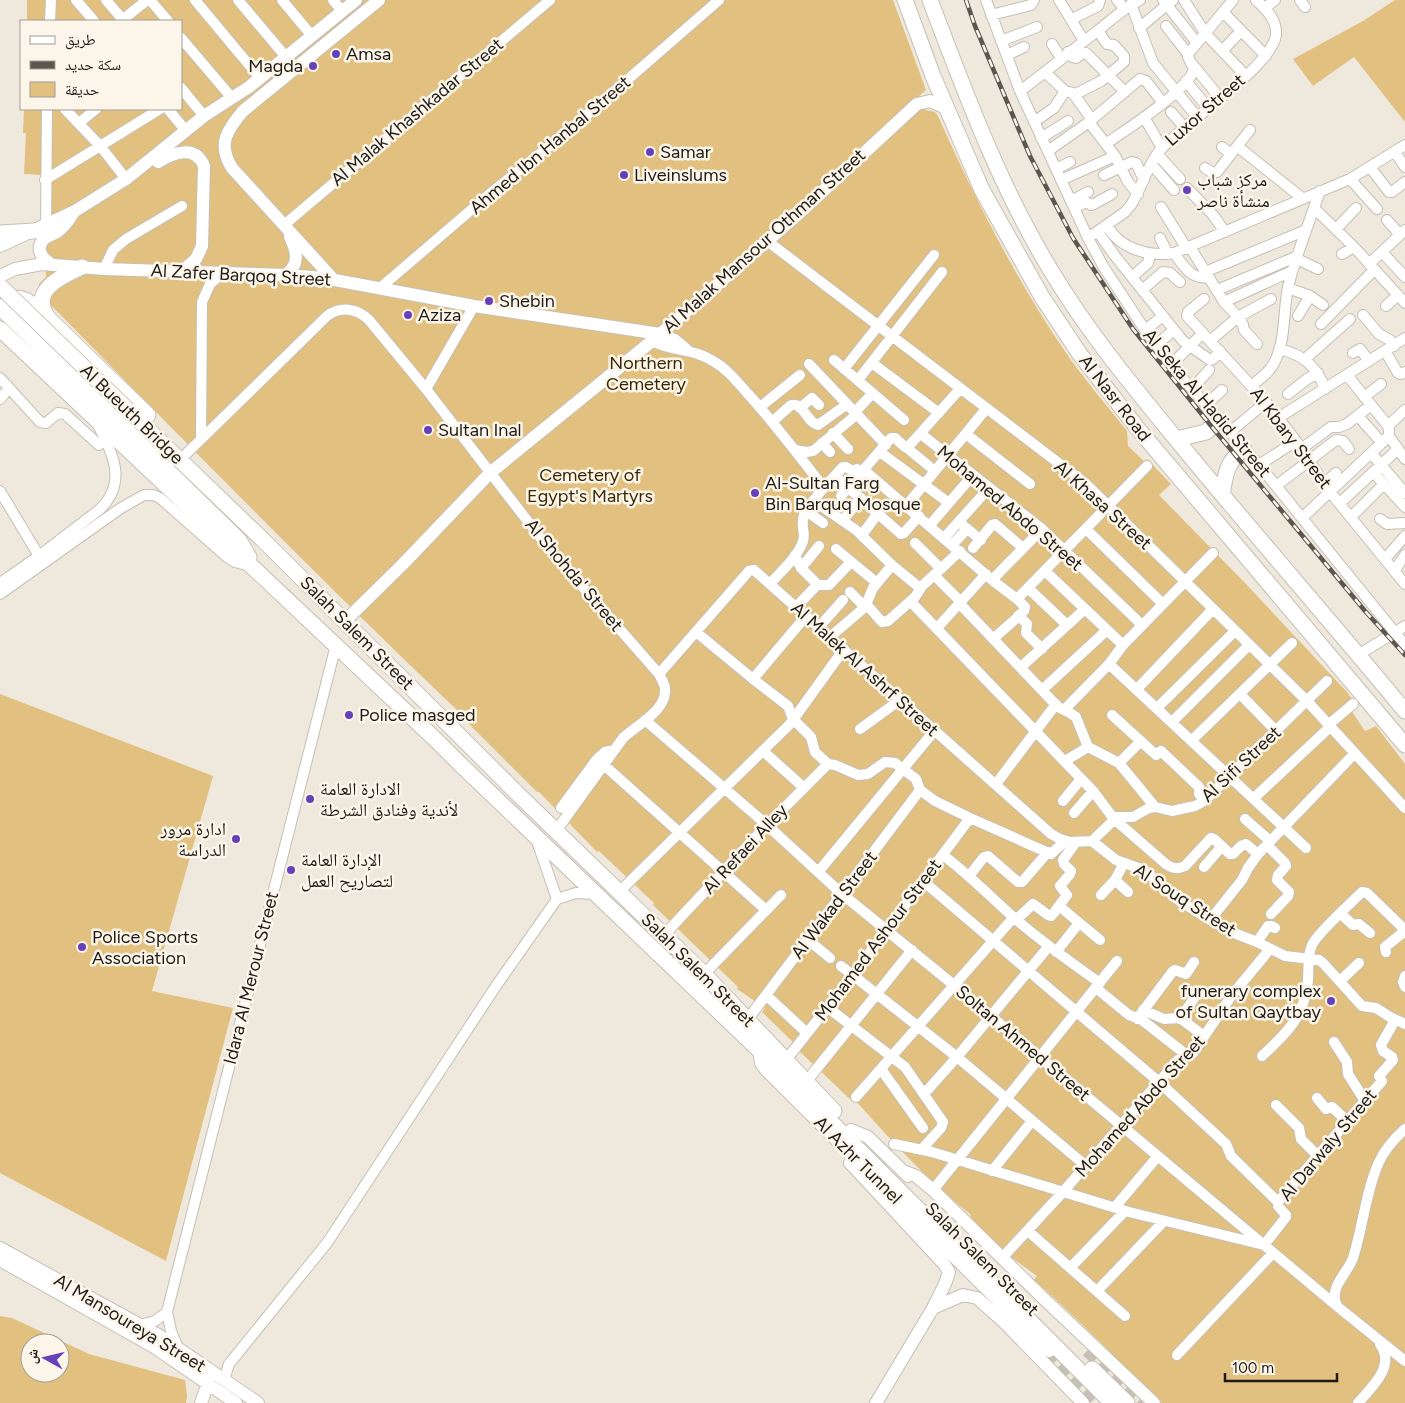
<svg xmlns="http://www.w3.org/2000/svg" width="1405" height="1403" viewBox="0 0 1405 1403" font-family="Figtree,'Noto Naskh Arabic',sans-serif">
  <rect width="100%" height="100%" fill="#efe8dc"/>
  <path fill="#e2c07f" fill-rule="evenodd" d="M27,0H893L926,90L919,96L925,110L935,112L938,116C974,197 1014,276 1064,350C1083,378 1106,404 1127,431L1128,446L1144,461L1147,459L1171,484L1159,495L1245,583L1347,692L1352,699L1347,704L1365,731L1376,726L1405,764V1403H1162C1119,1362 1079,1319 1034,1280L1037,1276L1011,1257L971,1218L970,1214C926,1179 891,1140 853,1098L851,1100L798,1050L799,1048L762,1012L765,1008L737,989L738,987L653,905L654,903L599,851L597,852L539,792H537L461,716L456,709C314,574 177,433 39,293V284L46,277L44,175L24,174L26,133H23L24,109H181V21H27Z
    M1395,0H1405V122L1354,57L1313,86L1293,59L1363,21Z
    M0,694L213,776L152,991L233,1008L166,1261L0,1173Z
    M0,1316L12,1318L89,1354L185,1380L187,1396L186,1403H0ZM30,1343H60V1373H30Z"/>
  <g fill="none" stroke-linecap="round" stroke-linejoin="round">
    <path stroke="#c5bfb5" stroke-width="12" stroke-dasharray="12 6" stroke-linecap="butt" d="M1049,1351L1099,1403
      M1087,1351L1142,1403"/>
    <defs>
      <path id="minor" d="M76,0L94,21
        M106,0L124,21
        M150,0L168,21
        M195,0L260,78
        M238,0L286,57
        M282,0L312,36
        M333,0L342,11
        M986,0L1020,91L1088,238L1103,266L1145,330L1171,365L1259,465L1405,645
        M1059,0L1084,41
        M1117,0L1124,8
        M1163,0L1197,43
        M1184,0L1205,33L1246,76
        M1300,0L1305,7
        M1131,4L1153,63L1197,117
        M1265,8L1275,0
        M1223,12L1266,56
        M991,15L1031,5L1034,0
        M1072,19L1098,6L1100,0
        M50,21L51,0
        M121,21L147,0
        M1166,26L1188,54
        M1139,28L1173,0
        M181,38L232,98
        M1001,41L1037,27
        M1052,44L1061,58
        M1222,51L1241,31
        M1068,52L1072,57L1076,58L1083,53H1086L1125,92
        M1007,55L1024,47
        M1193,65L1220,98
        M1045,72L1065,91L1073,93L1092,120
        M1186,81L1208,108
        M181,88L204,116
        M1020,91C1046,72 1071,51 1096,32C1112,20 1122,9 1140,0
        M1074,95L1101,81L1124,62V56L1114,45L1107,44L1098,31
        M65,109L101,147L126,179
        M168,109L186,131
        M1171,112L1185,128
        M1144,117L1162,148
        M1034,122L1054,108L1065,91
        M1089,122L1115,156L1128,182L1138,194
        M79,123L96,109
        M1041,138L1068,121
        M1106,144C1125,130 1189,90 1194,69L1188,57V54L1233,0
        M1237,146L1302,198
        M1222,147L1231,154
        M1048,151L1089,122L1140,79L1146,81L1163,103
        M1395,152L1405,167
        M1158,155L1180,179
        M1152,165L1174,190
        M1370,167L1389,192H1392L1405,182
        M1205,168L1213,173L1217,172L1250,130
        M1056,169L1070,162
        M1104,175L1132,162L1136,163L1144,180
        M1350,179L1377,209
        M45,180L160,109
        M1061,180L1115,156
        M1187,188L1213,215L1225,232
        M1071,201L1088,192
        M1161,207L1187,249
        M1074,208L1086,202L1091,205L1094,204L1112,194
        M1314,208L1354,247L1405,303
        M1387,220L1400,235
        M284,225L550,0
        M1107,225C1119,249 1149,257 1174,253L1350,179L1405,145
        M46,226L47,109
        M1336,229L1356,208
        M1098,232L1115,256L1183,341L1210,360L1213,359L1220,351
        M1088,238L1125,212L1131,205C1142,187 1148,163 1162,148C1186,122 1272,66 1276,35C1277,20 1267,10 1256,0
        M1160,238L1168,254
        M766,240L1086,484L1307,701L1405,808
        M1190,247L1224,302L1238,317L1243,325L1244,330L1257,344
        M1382,252L1405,277
        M1174,253C1183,265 1191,280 1208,277
        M1342,254L1354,247
        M1297,259L1318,269
        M1369,264L1405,230
        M104,269L113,250L126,239L182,206
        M1205,272L1306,230
        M1132,277L1148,263L1150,254
        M380,288L492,192L572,128L719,0
        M1288,288L1310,296L1323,305
        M1142,290L1163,272L1170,273L1180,282
        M1217,290L1298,256
        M1204,299L1188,312L1187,316L1266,402L1296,441L1330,492L1405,584
        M1224,302L1292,271
        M1386,306L1398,295
        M1363,315L1379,334L1390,340L1394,346
        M1298,316L1310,296
        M1321,324L1374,270
        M1145,330L1163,316
        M660,334L675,339L688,350
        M1211,340L1238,317L1271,299
        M652,341C673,352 693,348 713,361C728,369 738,383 749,395C776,425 800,457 824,488
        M1156,345L1174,330
        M1279,349C1302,354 1317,366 1325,389
        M1385,351L1398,373L1401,374L1405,372
        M1353,353L1360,349L1369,361
        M1305,359L1350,319
        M834,360L904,420
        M872,363L939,413
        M809,364L886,445
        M1171,365L1203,333
        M844,369L934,255
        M1347,375L1388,426L1389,431V436
        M0,378L40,422L46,423L58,413L65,414L99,445
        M858,380L942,272
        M1252,385C1260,379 1269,373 1274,363C1286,341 1283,311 1288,287C1296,255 1309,223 1320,191
        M426,389L474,306
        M1192,389L1209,370
        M1288,394L1307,379L1318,373
        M1364,397L1381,384
        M0,399L9,388
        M1206,405L1222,390
        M760,407L800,375
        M800,408L812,398L819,405
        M854,413L873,393
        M1358,416L1382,443
        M1278,418L1405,338
        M772,422L791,405C804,402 806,422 818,425L846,405
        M1388,426L1405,410
        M1230,432L1266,402
        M833,433L848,449
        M921,434L1042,529L1142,625
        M966,434L1030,484
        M1389,436L1405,459
        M201,438L202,302L210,284L224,272
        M822,443L830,452
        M907,448L935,471
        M1301,449L1331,427H1339L1347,424L1371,405
        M795,450L806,452L813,451L856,415
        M880,452L949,503
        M187,453L327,316C341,306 357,308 369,320L426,389L546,545L659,674C661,678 665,684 665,689C667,710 637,725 623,738L556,831
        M1371,453L1405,493
        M1259,465L1296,441
        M864,470L992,580L1017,599
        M1373,472L1405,507
        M835,476L901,534L904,533L919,516
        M1324,483L1336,473
        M1276,486L1336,440L1343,441L1349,449
        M0,491L39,556
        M841,496L891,438H895L905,447H908L960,389
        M814,501L856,530L892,565L920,588
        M1340,503L1398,449
        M907,505L986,409
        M806,511L823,523
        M1351,517L1384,484
        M1302,518L1389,436
        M1380,519L1387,524L1405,523
        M843,520L861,498
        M959,522L981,540
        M930,525L973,475
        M1086,529L1163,604
        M862,535L878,513
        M944,538L989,488
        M915,543L941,569
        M952,545L967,529
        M973,548L992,525L995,524L1023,548
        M836,549L877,583
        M795,555L801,568L818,585
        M1385,559L1405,536
        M801,568L819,546
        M1395,570L1405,555
        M1045,571L1123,645
        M934,575L961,602
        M992,580L1042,529
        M0,583L39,556L99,510C127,484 114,455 99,427
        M770,584C781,571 798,557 803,541C806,533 800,524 804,515C810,501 832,479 843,467H846L853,471L857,469L862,473
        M1028,588L1067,625
        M850,592L865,607
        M0,594L121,508L144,495H153L160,498L227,557L235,562L250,566
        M911,602L1093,791L1114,819L1167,865C1174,869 1178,869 1185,866L1211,838L1214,839L1230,854H1233L1241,846L1246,844L1258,854
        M959,603L1058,707L1070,713L1076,717L1088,747L1119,763L1155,807
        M867,605L882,622L888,621L915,597L922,586L960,551
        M796,607L817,585H829L851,562
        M1018,616L1024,611L1025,607L1017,599L1147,466
        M819,627L843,600
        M937,628L986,574
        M696,632L753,679L788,706L793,719L811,737L815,752L828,764
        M830,637L865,607L873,588L892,565
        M994,638L1019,616L1027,624L1026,633L1042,649
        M1358,655L1405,626
        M1109,664L1306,848
        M1021,667L1085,609
        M659,674L749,571L754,570L1051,834L1060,839L1070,842L1092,841
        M753,679L806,616
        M1137,689L1213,609
        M1042,690L1107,630
        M1240,694L1276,731
        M1157,708L1235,631
        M1064,710L1109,664L1123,645L1213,553
        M1112,715L1156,755L1161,751L1199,787V794L1205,800
        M645,720L767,825L842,894L955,986L1338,1307L1405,1361
        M1172,722L1249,645
        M1328,725L1353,704
        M860,729L900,700
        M1192,740L1292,643
        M763,751L803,787
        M1065,761L1088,747
        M1119,763L1141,741
        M828,764L835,765L858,775L868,774L885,762L895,763L916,779L920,790L935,801L970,818L1051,854L1065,841
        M604,765L766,910
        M996,784L1056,704
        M1254,798L1330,727
        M1063,801L1081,779
        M561,808L597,759L605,752L614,750
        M1074,813L1093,791
        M1245,819L1270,841
        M537,841L557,899
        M1092,841L1116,860L1144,870L1181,902L1229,931L1257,942L1285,956L1319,960L1323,963L1362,1006L1376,1008L1390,1017L1405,1024
        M1092,841L1117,817H1133L1149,808L1155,807L1172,811L1195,806L1204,801L1327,681
        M1267,845L1285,863L1286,866L1278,875L1277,880L1289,892L1288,896L1271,914
        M943,855C968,874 990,896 1013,917C1041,941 1070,962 1100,983
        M1204,867L1222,846
        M819,871L935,730
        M969,876L984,857L988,856L1018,882H1022L1048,852
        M1115,880L1128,892
        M923,881L1159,1082L1226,1144L1231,1156L1278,1202
        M619,892L790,724L844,649
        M1101,895L1115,880L1124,863
        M1059,906L1100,940
        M1341,914L1353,925L1359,924L1370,933
        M1017,919L1033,904L1048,915L1051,916L1053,914L1067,895L1060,886L1070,874L1071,871L1064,864L1063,860L1076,842
        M1210,920L1242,880L1248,868L1258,854L1355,753
        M664,935L767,825L828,764
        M807,939L830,958
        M1257,942L1268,926H1272L1275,928
        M1056,952L1079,923
        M1386,952L1385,947L1405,931
        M841,966L957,1057L1086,1166
        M704,974L781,895
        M1405,976L1403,982L1405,987
        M1340,981L1359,963
        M1096,988L1129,1015L1142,1020L1188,1056
        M766,995L807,1033
        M827,1007L905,1067L943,1122L941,1128L921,1150
        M1143,1010L1164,1019L1180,1018L1204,1036
        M748,1019L920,790
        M1137,1019L1173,971L1175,970L1186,974L1194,962
        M1180,1019L1197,994
        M1334,1042L1347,1062L1348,1074L1365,1101
        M1262,1056C1287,1033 1305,1016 1308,980C1309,968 1307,956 1312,945C1318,932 1350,904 1362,892L1367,893L1405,930
        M786,1060L853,975L970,818
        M881,1069L923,1128
        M806,1082L912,950
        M924,1094L957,1057L1049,946
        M856,1097L1014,917
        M1317,1098L1326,1109L1332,1107L1347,1121
        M1276,1105L1299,1128L1301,1139L1318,1156
        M894,1144L932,1152L1129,1212L1264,1245L1286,1217V1215L1278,1206V1202L1382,1081L1379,1076L1393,1060L1392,1057L1383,1051L1381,1045L1395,1020
        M992,1171L1032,1121
        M933,1190L1117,961
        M1115,1207L1158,1156
        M1028,1231L1125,1316
        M1002,1258L1062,1193L1178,1060L1193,1053L1232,995L1270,949
        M1070,1268L1125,1211
        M1097,1291L1164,1221
        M1337,1306C1328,1288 1347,1274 1353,1258C1363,1227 1366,1190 1379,1162C1385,1149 1395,1138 1405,1129
        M140,1325L155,1321L167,1312
        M178,1348L171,1331L167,1312L336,645
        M1177,1355L1273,1253
        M224,1380L229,1364L327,1243L496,986L557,899L576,893L596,894
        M1358,1403C1372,1387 1396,1366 1380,1344"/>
      <path id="major" d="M158,162C173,153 195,144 204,166L202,246L196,259L182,271
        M0,246L75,211L126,179L204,116L249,87L356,0
        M51,264C43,259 35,250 43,240C46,236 53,235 57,232C64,227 69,220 73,213
        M286,275C300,264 297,251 290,237
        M0,276L15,269L42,264L104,269L286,275L324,278L474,306L660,334
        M333,279L232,168C217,144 227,130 243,111L379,0
        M345,621L402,565L490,473L652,341L710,291L796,216L917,104L930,101L946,108
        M759,1050L761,1063L766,1070L1049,1351
        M851,1130L868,1137L908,1176
        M850,1163L944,1264L949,1272L945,1284L933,1308L876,1403
        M903,1171L916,1176L933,1190L1041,1296L1154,1403
        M0,1248L160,1336L258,1403
        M0,1260L154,1347L236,1403
        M933,1308L963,1295L977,1298L1004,1322L1083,1403
        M201,1403L210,1377"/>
      <path id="highway" d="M905,0L933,76L982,190L1042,297L1079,353L1139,430L1405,745
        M930,0C965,92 999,185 1050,269C1090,336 1140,395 1190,456C1261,542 1334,625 1405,711
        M0,233L34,231
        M82,267C60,277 28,291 49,319L148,415
        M8,302C20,292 33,305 44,312
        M0,307L239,540L249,557
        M0,329L436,740L459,763L759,1050L1112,1403
        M128,410L265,542L523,799L704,974L834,1111
        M1177,439L1206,432L1219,420
        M1222,494C1226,474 1226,462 1244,449
        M1092,1369L1127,1403"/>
    </defs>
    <use href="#minor" stroke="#c6bfb4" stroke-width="12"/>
    <use href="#major" stroke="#c6bfb4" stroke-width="14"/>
    <use href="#highway" stroke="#c6bfb4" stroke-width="17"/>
    <use href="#minor" stroke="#fff" stroke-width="10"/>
    <use href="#major" stroke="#fff" stroke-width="12"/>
    <use href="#highway" stroke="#fff" stroke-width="15"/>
    <defs>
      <path id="rail" d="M966,0L975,26L1030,156L1073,238L1133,329L1212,427L1365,611L1405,655"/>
    </defs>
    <use href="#rail" stroke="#5b5750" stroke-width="4.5"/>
    <use href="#rail" stroke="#fcf5e9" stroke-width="2.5" stroke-dasharray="8" stroke-linecap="butt"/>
    <defs>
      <path id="highway-bridge" d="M0,286L128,410"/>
    </defs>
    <use href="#highway-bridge" stroke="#c6bfb4" stroke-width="17" stroke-linecap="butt"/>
    <use href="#highway-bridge" stroke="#fff" stroke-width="15"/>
  </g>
  <g fill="#6640b8" stroke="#fcf5e9" stroke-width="2">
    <circle cx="336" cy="54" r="5"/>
    <circle cx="313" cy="66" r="5"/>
    <circle cx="650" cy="152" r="5"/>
    <circle cx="624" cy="175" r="5"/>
    <circle cx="1187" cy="190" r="5"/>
    <circle cx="489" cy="301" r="5"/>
    <circle cx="408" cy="315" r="5"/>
    <circle cx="428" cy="430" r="5"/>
    <circle cx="755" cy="493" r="5"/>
    <circle cx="349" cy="715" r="5"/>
    <circle cx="310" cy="799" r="5"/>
    <circle cx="236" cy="839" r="5"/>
    <circle cx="291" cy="870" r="5"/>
    <circle cx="82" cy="947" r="5"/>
    <circle cx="1331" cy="1001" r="5"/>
  </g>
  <g text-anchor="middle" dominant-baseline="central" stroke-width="5" stroke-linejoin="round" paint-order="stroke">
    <g font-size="18" fill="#1e1b17" stroke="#fcf5e9" text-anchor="start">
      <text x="346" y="54">Amsa</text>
      <text x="303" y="66" text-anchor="end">Magda</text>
      <text x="660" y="152">Samar</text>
      <text x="634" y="175">Liveinslums</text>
      <text x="1197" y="180">مركز شباب<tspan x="1197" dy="21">منشأة ناصر</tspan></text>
      <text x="499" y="301">Shebin</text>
      <text x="418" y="315">Aziza</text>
      <text x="438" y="430">Sultan Inal</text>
      <text x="765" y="483">Al-Sultan Farg<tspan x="765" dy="21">Bin Barquq Mosque</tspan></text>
      <text x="359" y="715">Police masged</text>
      <text x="320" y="789">الادارة العامة<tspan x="320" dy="21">لأندية وفنادق الشرطة</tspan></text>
      <text x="226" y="829" text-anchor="end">ادارة مرور<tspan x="226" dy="21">الدراسة</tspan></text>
      <text x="301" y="860">الإدارة العامة<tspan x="301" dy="21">لتصاريح العمل</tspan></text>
      <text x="92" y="937">Police Sports<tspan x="92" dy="21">Association</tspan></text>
      <text x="1321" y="991" text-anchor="end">funerary complex<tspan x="1321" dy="21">of Sultan Qaytbay</tspan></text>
    </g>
    <g font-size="18" fill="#1e1b17" stroke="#fcf5e9">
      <text transform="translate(1205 110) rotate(-41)">Luxor Street</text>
      <text transform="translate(417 112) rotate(-40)">Al Malak Khashkadar Street</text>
      <text transform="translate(550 145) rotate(-40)">Ahmed Ibn Hanbal Street</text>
      <text transform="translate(764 241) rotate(-42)">Al Malak Mansour Othman Street</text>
      <text transform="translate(241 275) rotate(3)">Al Zafer Barqoq Street</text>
      <text transform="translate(1115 398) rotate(52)">Al Nasr Road</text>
      <text transform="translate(1207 403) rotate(50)">Al Seka Al Hadid Street</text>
      <text transform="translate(132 414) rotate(44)">Al Bueuth Bridge</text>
      <text transform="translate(1291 438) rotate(53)">Al Kbary Street</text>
      <text transform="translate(1103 505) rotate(42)">Al Khasa Street</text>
      <text transform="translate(1010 508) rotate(40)">Mohamed Abdo Street</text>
      <text transform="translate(574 575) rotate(50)">Al Shohda' Street</text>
      <text transform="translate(357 633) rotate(45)">Salah Salem Street</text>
      <text transform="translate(865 669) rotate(42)">Al Malek Al Ashrf Street</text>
      <text transform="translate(1241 764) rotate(-43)">Al Sifi Street</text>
      <text transform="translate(745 849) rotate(-47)">Al Refaei Alley</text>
      <text transform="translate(1185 900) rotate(33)">Al Souq Street</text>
      <text transform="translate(834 905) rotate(-53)">Al Wakad Street</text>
      <text transform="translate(878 940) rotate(-53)">Mohamed Ashour Street</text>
      <text transform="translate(698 970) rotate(45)">Salah Salem Street</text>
      <text transform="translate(251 978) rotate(-76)">Idara Al Merour Street</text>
      <text transform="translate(1023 1043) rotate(40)">Soltan Ahmed Street</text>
      <text transform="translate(1140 1106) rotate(-48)">Mohamed Abdo Street</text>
      <text transform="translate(1328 1145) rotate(-50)">Al Darwaly Street</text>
      <text transform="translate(858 1160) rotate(45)">Al Azhr Tunnel</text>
      <text transform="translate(982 1259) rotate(45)">Salah Salem Street</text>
      <text transform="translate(130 1323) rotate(31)">Al Mansoureya Street</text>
    </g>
    <g font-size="18" fill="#392803" stroke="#fcf5e9">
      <text x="646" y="363">Northern<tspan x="646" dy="21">Cemetery</tspan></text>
      <text x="590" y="475">Cemetery of<tspan x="590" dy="21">Egypt's Martyrs</tspan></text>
    </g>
  </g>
  <rect x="20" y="20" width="162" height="90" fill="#fcf5e9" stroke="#a39e95"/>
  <rect x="30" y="36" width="25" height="8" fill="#ffffff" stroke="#a39e95"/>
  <text x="65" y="45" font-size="15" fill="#1e1b17">طريق</text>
  <rect x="30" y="61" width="25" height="8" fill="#5b5750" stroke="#a39e95"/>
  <text x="65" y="70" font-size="15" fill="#1e1b17">سكة حديد</text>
  <rect x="30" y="82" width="25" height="15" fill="#e2c07f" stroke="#a39e95"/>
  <text x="65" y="95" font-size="15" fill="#1e1b17">حديقة</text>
  <g transform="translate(45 1358) rotate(278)"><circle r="24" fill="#fcf5e9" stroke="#a39e95"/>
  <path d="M0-4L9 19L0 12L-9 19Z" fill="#6640b8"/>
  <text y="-8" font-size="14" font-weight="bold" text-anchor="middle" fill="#1e1b17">ش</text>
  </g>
  <path d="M1225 1373v8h112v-8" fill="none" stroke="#1e1b17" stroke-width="2.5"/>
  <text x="1232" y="1373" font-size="15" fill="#1e1b17" stroke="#fcf5e9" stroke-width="4" paint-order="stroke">100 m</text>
</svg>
